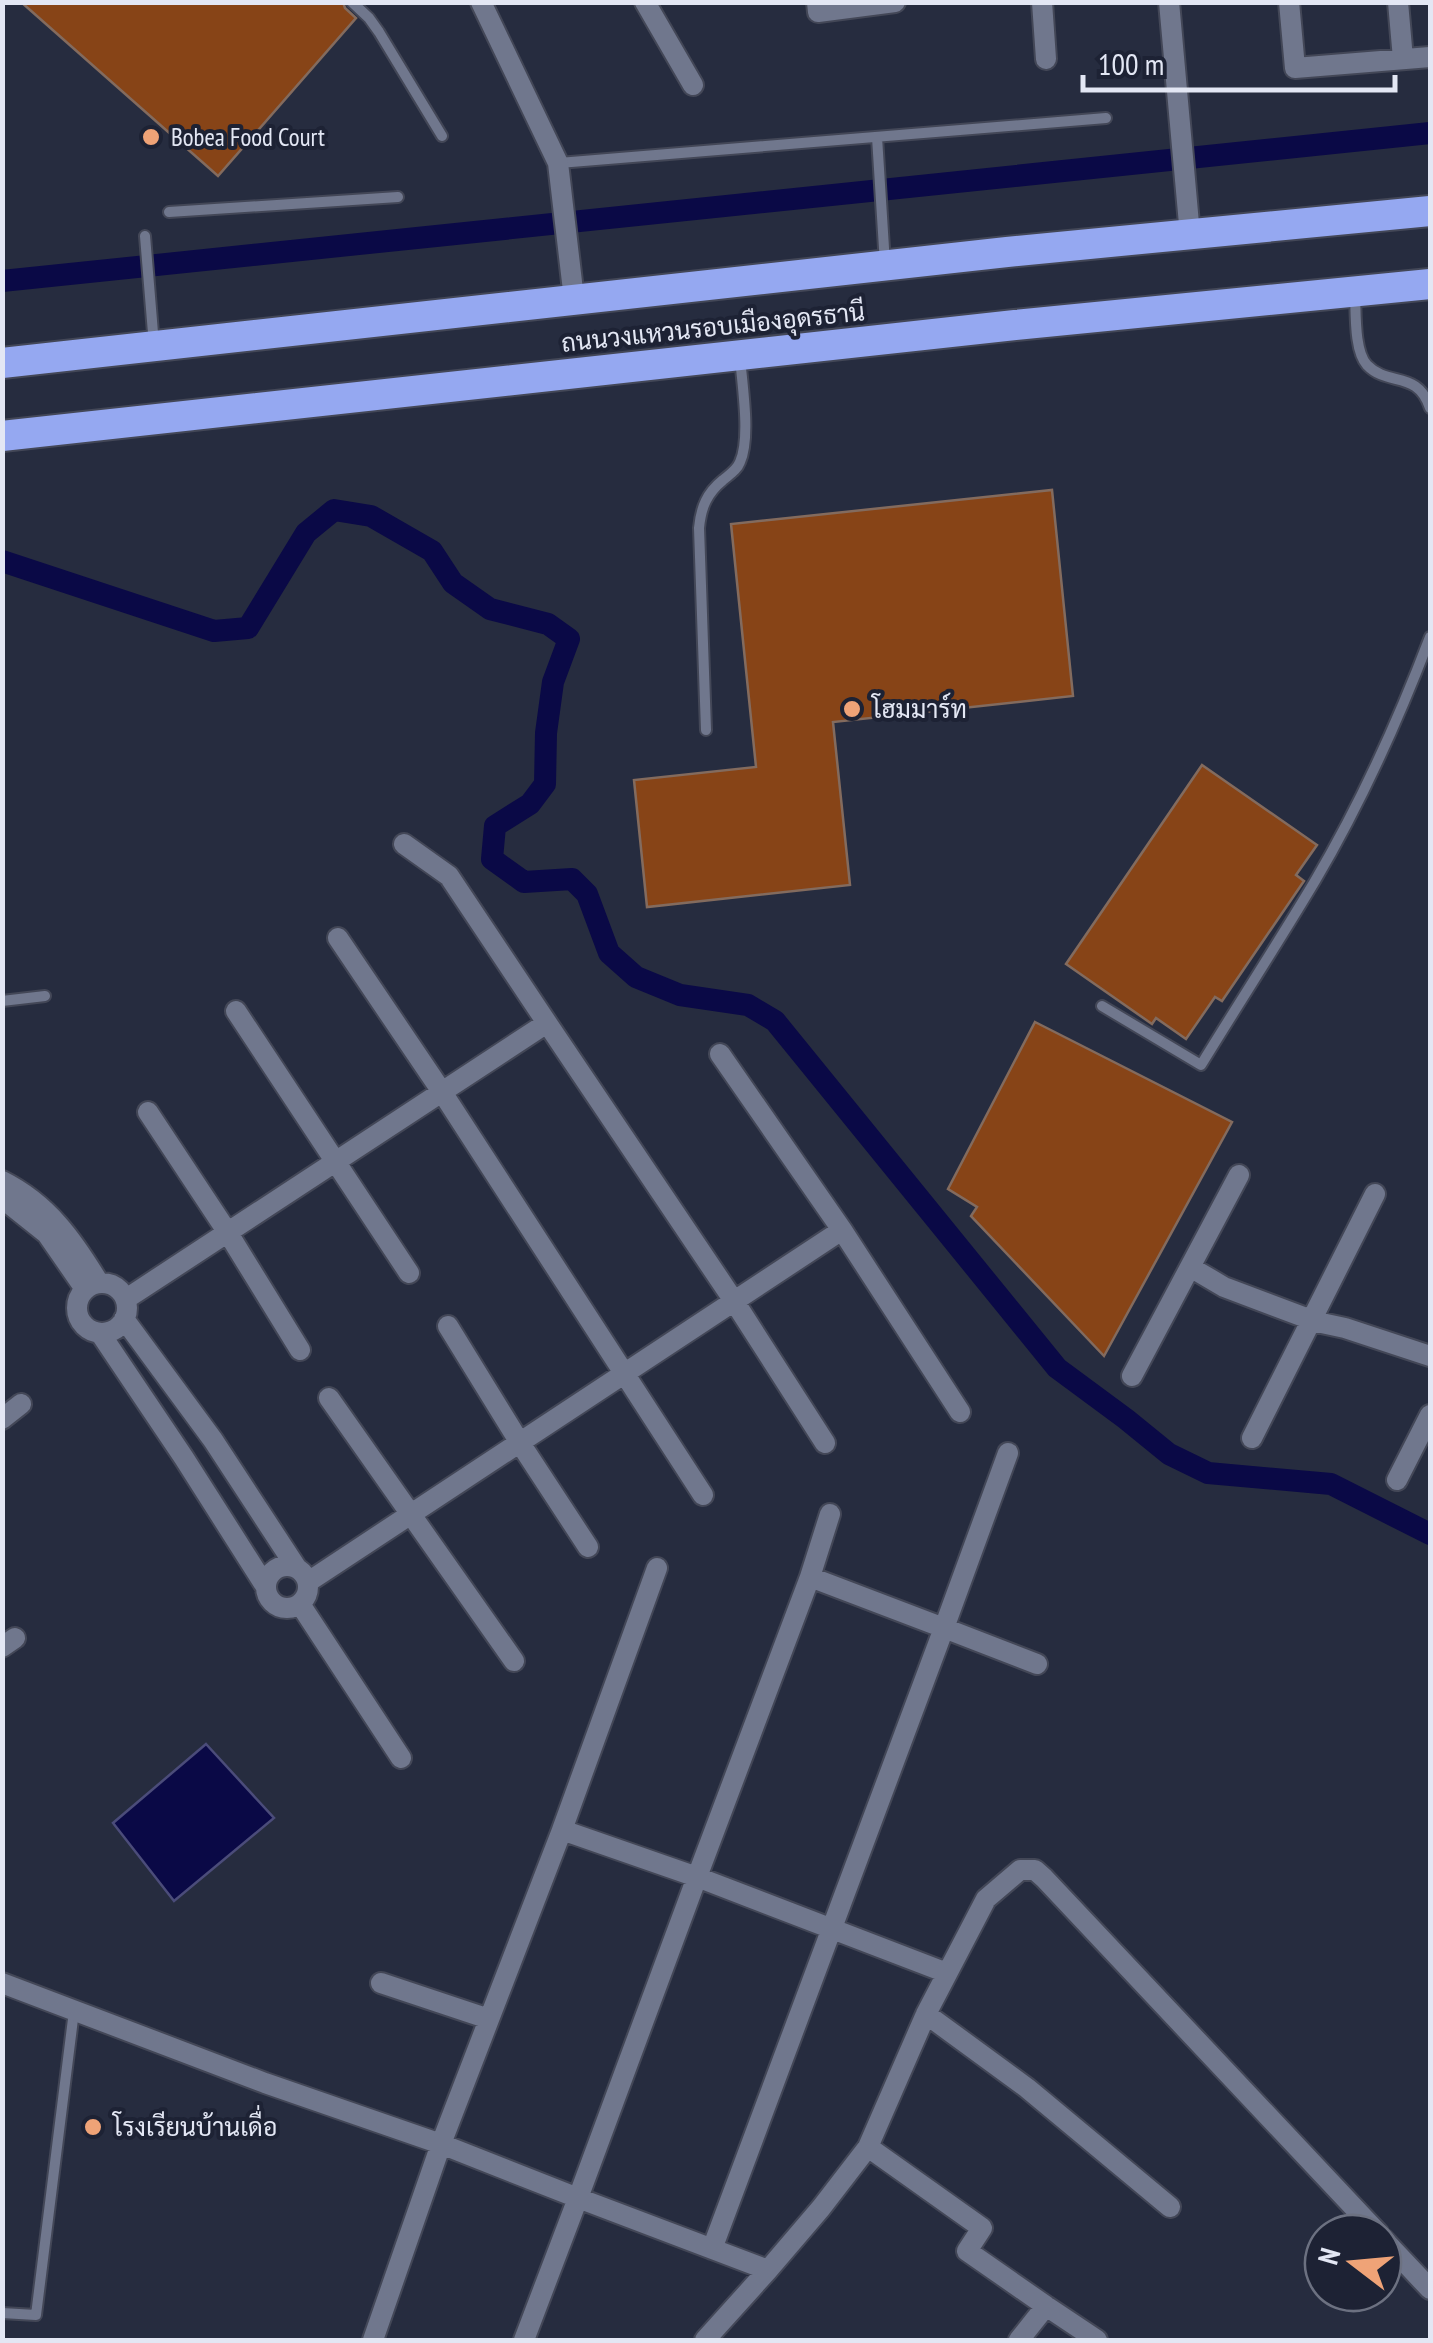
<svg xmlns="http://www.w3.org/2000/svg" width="1433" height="2343" viewBox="0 0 1433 2343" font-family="'PT Sans Narrow',Sarabun,sans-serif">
  <rect width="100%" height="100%" fill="#262c3f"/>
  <path fill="#0a0946" stroke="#4b4c7a" stroke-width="2.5" d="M206,1744L274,1818L174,1901L113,1823Z"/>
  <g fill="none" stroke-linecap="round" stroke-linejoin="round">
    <path stroke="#0a0946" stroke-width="22" d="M2,281L1430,133
      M2,561L214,631L248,628L306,533L334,510L371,516L432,551L453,583L490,609L548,624L569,639L553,682L546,733L545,784L530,804L495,826L492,859L524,882L572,879L587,894L609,953L636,977L680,995L748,1005L775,1021L1057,1368L1126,1419L1169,1454L1208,1473L1331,1484L1430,1534"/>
  </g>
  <path fill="#874417" stroke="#836b5e" stroke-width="2.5" d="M21,2H343L345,8L356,18L218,176Z
    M1052,490L1073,696L833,722L850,885L647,907L634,780L756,767L731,524Z
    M1202,765L1317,845L1296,875L1304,881L1222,1001L1215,997L1186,1039L1156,1018L1152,1024L1066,964Z
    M1035,1022L1232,1122L1104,1356L971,1216L977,1207L948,1189Z"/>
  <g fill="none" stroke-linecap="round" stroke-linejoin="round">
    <defs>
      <path id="lane" d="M352,2L369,18L379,32L442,136
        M877,137L885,264
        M559,163L1106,118
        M169,212L398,197
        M145,236L154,345
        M1355,294C1356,312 1354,351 1367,365C1388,387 1418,370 1430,408
        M706,730L699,528C701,507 707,493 723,480C730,474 737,470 740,462C751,438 742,384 740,357
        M2,1001L45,996
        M1102,1006L1201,1065C1239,1003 1278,943 1315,881C1361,803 1398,721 1430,637
        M2,2313L36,2315L74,2011"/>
      <path id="street" d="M481,2L558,163L574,299
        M645,2L693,85
        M817,2L818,12L895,2
        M1042,2L1046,59
        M1169,2L1190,235
        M1289,2L1295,68L1430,57
        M1398,2L1403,59
        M338,938L442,1092L703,1495
        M236,1011L409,1273
        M547,1023L734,1301L825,1443
        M148,1112L228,1233L300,1350
        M2,1181C48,1204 73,1240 99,1283
        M2,1198L47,1234L85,1289
        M842,1230L960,1412
        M1190,1267L1224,1287L1317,1322L1345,1328L1430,1356
        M77 1308a25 25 0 1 1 50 0a25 25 0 1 1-50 0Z
        M126,1299L547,1023L449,876L404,844
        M124,1319L213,1440L296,1567
        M448,1326L520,1443L588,1547
        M100,1333L184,1458L266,1587
        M1132,1376L1239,1175
        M329,1398L514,1661
        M2,1419L21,1404
        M1252,1438L1375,1194
        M1397,1480L1430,1415
        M266 1587a21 21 0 1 1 42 0a21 21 0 1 1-42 0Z
        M810,1577L830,1514
        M308,1582L842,1230L720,1054
        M300,1604L401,1758
        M2,1647L15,1638
        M947,1973L697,1877L810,1577L944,1628L1008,1453
        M2,1983L265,2083L441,2144L578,2198L697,1877L562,1830L657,1568
        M381,1983L489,2019
        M926,2014L1027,2088L1170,2207
        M868,2147L982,2228L967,2251L1046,2306L1019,2340
        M1383,2239L1430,2289
        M712,2249L944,1628L1037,1664
        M768,2270L821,2208L868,2147L926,2014L986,1899L1020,1870H1035L1044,1878L1378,2233
        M1046,2306L1097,2340
        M373,2340L441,2144L562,1830
        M524,2340L578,2198L768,2270L705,2340"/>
      <path id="highway" d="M2,363L1007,252L1430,211
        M2,436L1015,325L1430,284"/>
    </defs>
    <use href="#lane" stroke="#434757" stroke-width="14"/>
    <use href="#street" stroke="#434757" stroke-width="24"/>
    <use href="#highway" stroke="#434757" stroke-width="34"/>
    <use href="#lane" stroke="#70778d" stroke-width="10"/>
    <use href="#street" stroke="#70778d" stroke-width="20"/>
    <use href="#highway" stroke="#95a8f1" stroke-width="30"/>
  </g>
  <g fill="#efa377" stroke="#1d2234" stroke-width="4">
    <circle cx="151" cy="137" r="10"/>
    <circle cx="852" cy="709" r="10"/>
    <circle cx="93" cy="2127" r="10"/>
  </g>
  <g text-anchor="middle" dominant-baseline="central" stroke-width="8" stroke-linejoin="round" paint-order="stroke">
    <g font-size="25" fill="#e3e7f4" stroke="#1d2234" text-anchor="start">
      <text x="171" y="137">Bobea Food Court</text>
      <text x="872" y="709">โฮมมาร์ท</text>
      <text x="113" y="2127">โรงเรียนบ้านเดื่อ</text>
    </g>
    <g font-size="25" fill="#e3e7f4" stroke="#1d2234">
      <text transform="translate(713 327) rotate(-6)">ถนนวงแหวนรอบเมืองอุดรธานี</text>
    </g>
  </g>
  <rect width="1433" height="2343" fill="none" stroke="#e3e7f4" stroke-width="10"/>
  <g transform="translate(1353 2263) rotate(286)"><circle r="48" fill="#1d2234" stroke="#6c7181" stroke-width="2.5"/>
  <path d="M0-8L18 38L0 25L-18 38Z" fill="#efa377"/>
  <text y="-15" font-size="28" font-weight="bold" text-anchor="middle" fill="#e3e7f4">N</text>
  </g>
  <path d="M1083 75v15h312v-15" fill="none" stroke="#e3e7f4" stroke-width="5"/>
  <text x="1098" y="75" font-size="30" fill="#e3e7f4" stroke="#1d2234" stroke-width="8" paint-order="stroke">100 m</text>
</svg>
